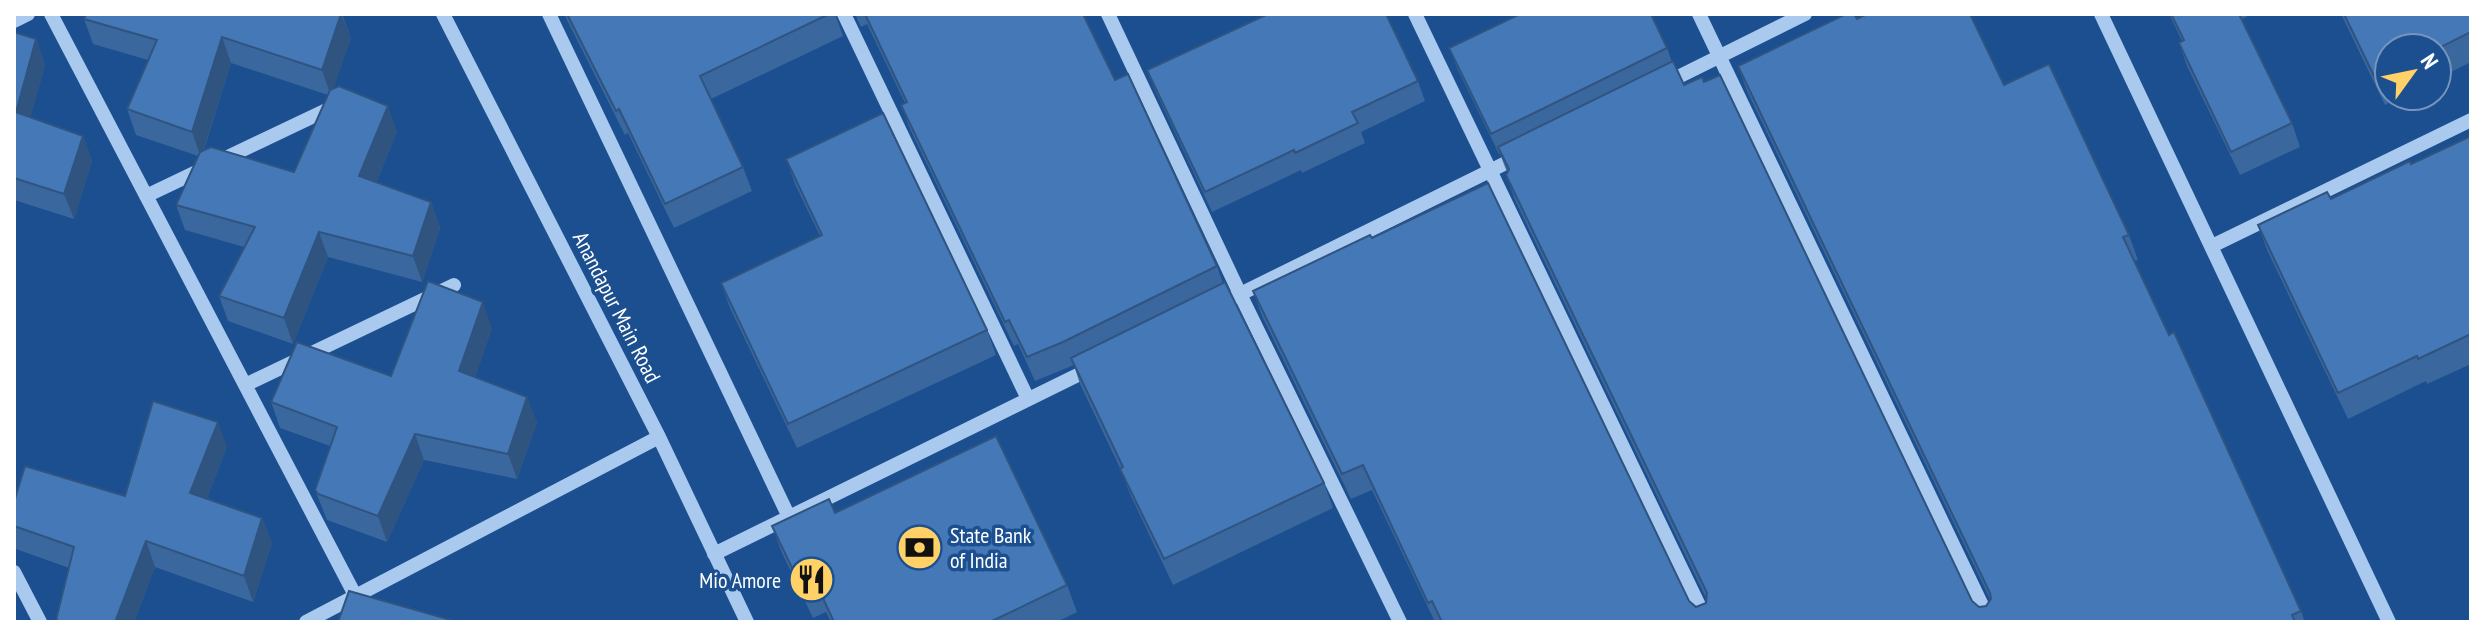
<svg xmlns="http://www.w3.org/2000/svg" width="2485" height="636" viewBox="0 0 2485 636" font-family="'PT Sans Narrow',sans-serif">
  <rect width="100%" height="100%" fill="#1b4f8f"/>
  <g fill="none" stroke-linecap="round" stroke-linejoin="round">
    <path stroke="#a9c9ee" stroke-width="14" d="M51,14L356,597
      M443,14L659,437L747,622
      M549,14L789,517
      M844,14L1028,399
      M1108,14L1240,294L1400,622
      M1415,14L1707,622
      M1699,14L1990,622
      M2101,14L2389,622
      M14,21L28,14
      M1664,84L1805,14
      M146,196L337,105
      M2212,246L2471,120
      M1216,306L1520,156
      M245,385L454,285
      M714,554L1094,367
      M14,572L40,622
      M306,622L659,437"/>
  </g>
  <path fill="#3a679d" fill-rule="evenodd" d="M86,14H342L351,38L333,89L397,131L376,183L431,202L440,228L422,282L328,257L293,344L228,321L219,296L244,247L185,230L176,205L198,156L136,135L127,109L148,60L93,44L84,19ZM231,63L328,95L294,172L204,150Z
    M564,14H835L843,36L711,99L743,167L752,191L674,228L628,133L625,135Z
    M855,14H1083L1115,80L1217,266L1223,283L1324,483L1333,508L1173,585L1130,494L1120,468L1080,384L1074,365L1035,381L1018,344L1014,346L910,129L901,105L905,103L867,24L861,27Z
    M2169,14H2252L2242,19L2292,123L2300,147L2240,175L2187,66L2179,43L2182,41Z
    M2341,14H2471V62L2437,79V48H2389V96H2403L2385,105Z
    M1857,19L2004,85L2129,235L2138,260L2134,261L2301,611L2305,622H1435L1372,490L1351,499L1262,316L1253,291L1372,238L1689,601L1696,607L1706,603V598L1515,200L1506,175L1507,172L1500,154H1499L1457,68L1449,48H1667L1672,62L1684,85L1972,601L1979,607L1986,606L1990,599L1747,91L1738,66Z
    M14,32L36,39L45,65L30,118L83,136L92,161L74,219L14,200Z
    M1147,70L1418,81L1425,101L1361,132L1365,143L1302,173L1301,170L1212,212L1155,90Z
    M2471,136V364L2427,384L2426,381L2348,419L2267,250L2258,225L2331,199L2411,164Z
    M786,159L987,330L996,355L797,448L730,308L721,283L820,236L795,184Z
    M492,328L475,377L537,422L517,479L424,460L387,542L327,520L315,490L330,446L280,428L271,402L391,376Z
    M227,447L207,498L262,518L272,543L253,602L155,567L134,622H57L56,620L69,568L16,549L14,543V502L125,496Z
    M835,513L1067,585L1077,612L1057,622H831L826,612L813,618L782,553L772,526Z"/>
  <path fill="#305480" d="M341,14L351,38L331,96L322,70Z
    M222,37L231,63L201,158L192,132Z
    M36,39L45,65L25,138L16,112Z
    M388,106L397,131L368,202L359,176Z
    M83,136L92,161L74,219L64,194Z
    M431,202L440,228L422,282L413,256Z
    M319,232L328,257L293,344L284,318Z
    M483,302L492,328L469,396L459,371Z
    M527,397L537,422L517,479L508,454Z
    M218,422L227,447L199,518L190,493Z
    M415,434L424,460L387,542L378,516Z
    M262,518L272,543L253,602L244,576Z
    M146,541L155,567L134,622H115Z"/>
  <path fill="#4478b7" stroke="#305480" stroke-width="2" d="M86,14H341L322,70L222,37L192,132L127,109L157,40L84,19Z
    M567,14H829L700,76L743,167L665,204L619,109L616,111Z
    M865,14H1083L1115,80L1128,74L1217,266L1063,342L1027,357L1009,320L1005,322L901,105L907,102Z
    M1268,14H1386L1418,81L1352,112L1358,123L1295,153L1294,150L1205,192L1147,70Z
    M1520,14H1651L1667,48L1491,134L1449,48Z
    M1846,14H1854L1857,19L1867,14H1970L2004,85L2049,64L2129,235L2123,237L2169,335L2174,332L2301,611L2292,615L2295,622H1442L1432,601L1428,603L1363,465L1342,474L1253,291L1370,235L1372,238L1488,183L1689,601L1696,607L1706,603L1707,593L1506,175L1509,169L1498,147L1673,61L1684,85L1702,77L1704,82L1720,75L1972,601L1979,607L1986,606L1991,599L1990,593L1738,66Z
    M2171,14H2239L2292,123L2231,152L2179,43L2184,40Z
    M2344,14H2471V32L2437,49V48H2389V73L2376,80Z
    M14,32L36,39L16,112L83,136L64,194L14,178Z
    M339,86L388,106L359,176L431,202L413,256L319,232L284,318L219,296L255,227L176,205L200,152L211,147L294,172L330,90Z
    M883,113L987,330L788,424L721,283L822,235L786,159Z
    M2471,136V334L2418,359L2417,356L2338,393L2258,225L2327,192L2331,199L2410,161L2411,164Z
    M428,281L483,302L459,371L527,397L508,454L415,434L378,516L318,494L315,490L337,427L271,402L297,342L391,376Z
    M1225,282L1324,483L1164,559L1120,469L1123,467L1071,358Z
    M153,401L218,422L190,493L262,518L244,576L146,541L115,622H62L56,620L74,547L14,526V502L25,466L125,496Z
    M996,436L1067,585L990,622H834L817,585L803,591L772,526L829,499L835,513Z
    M349,591L458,622H338Z"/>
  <defs>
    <symbol id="bank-disc" viewBox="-11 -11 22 22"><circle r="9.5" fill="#ffd166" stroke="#1b4f8f"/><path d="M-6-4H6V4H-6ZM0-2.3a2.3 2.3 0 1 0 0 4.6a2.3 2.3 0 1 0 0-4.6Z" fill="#111"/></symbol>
    <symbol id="restaurant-disc" viewBox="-11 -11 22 22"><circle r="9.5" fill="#ffd166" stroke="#1b4f8f"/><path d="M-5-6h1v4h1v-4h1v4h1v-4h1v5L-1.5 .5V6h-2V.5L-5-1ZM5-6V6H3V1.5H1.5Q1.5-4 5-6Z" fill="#111"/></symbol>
  </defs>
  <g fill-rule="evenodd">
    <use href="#bank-disc" x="894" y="522" width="51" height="51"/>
    <use href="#restaurant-disc" x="786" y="554" width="51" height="51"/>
  </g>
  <g text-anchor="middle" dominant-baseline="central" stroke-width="7" stroke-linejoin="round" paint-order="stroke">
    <g font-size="22" fill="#fff" stroke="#1b4f8f">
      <text transform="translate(617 307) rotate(63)">Anandapur Main Road</text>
    </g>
    <g font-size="22" fill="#fff" stroke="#1b4f8f" text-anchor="start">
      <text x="950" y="535">State Bank<tspan x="950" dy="25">of India</tspan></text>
      <text x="781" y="580" text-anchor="end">Mio Amore</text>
    </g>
  </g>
  <rect width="2485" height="636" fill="none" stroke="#ffffff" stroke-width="32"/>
  <g transform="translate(2413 72) rotate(57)"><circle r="38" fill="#1b4f8f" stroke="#7695bc" stroke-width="2"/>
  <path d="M0-6L14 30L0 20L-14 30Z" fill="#ffd166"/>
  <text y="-12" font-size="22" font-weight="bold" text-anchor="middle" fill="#ffffff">N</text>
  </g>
</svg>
